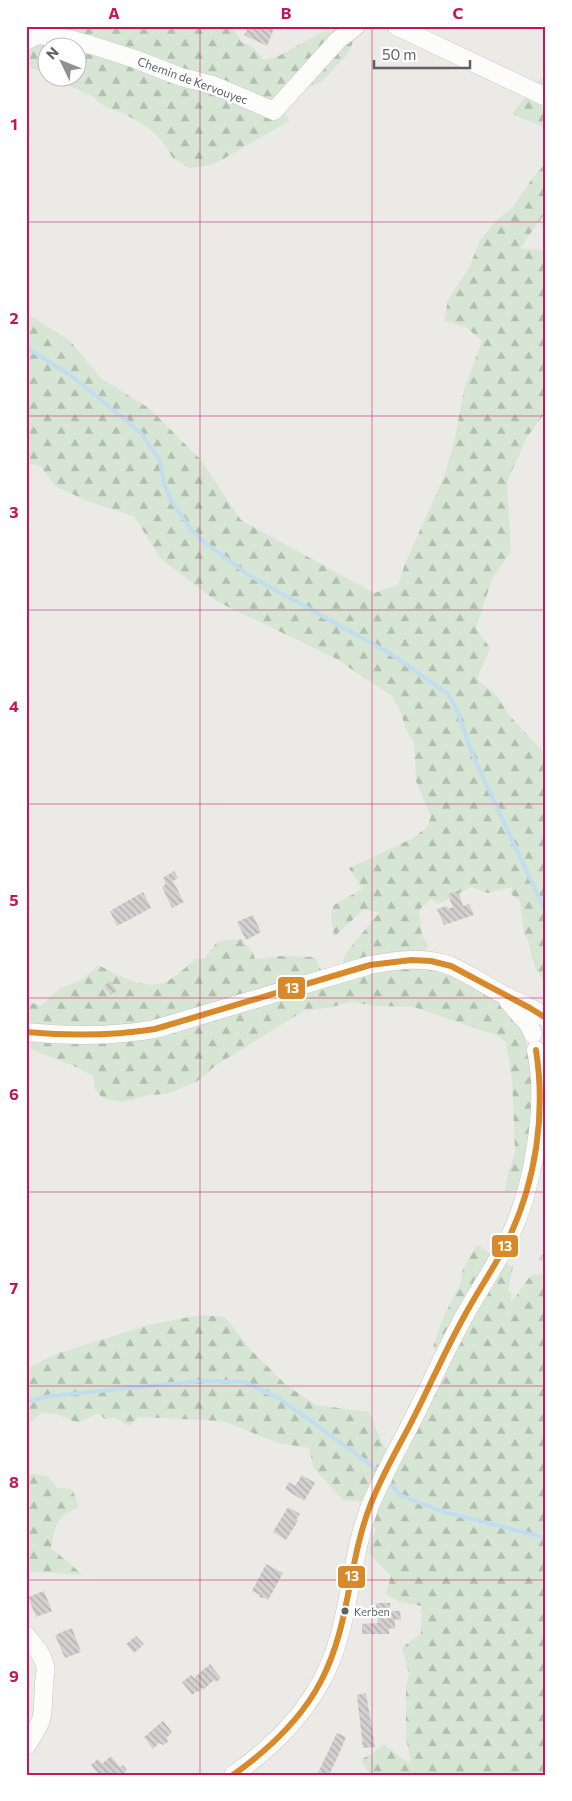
<svg xmlns="http://www.w3.org/2000/svg" width="572" height="1801" viewBox="0 0 572 1801" font-family="Commissioner,sans-serif">
  <defs>
    <pattern id="forest-firs" width="22" height="20" patternUnits="userSpaceOnUse" patternTransform="scale(1.25)"><rect width="22" height="20" fill="#d7e6d4"/><path d="M5 1l3.5 6h-7zM16 11l3.5 6h-7z" fill="#b2beb0"/></pattern>
    <pattern id="building-back-hatch" width="6" height="6" patternUnits="userSpaceOnUse" patternTransform="scale(1.25)"><rect width="6" height="6" fill="#d2d1d0"/><path d="M-1 5l2 2M0 0l6 6M5-1l2 2" fill="none" stroke="#aeadac"/></pattern>
  </defs>
  <rect width="100%" height="100%" fill="#ebeae7"/>
  <path fill="url(#forest-firs)" d="M26,26H236L235,30L241,42L253,47L264,60L279,56L322,32L336,30L354,38L350,51L322,82L297,91L282,103L289,121L225,158L211,165L190,168L173,158L161,140L148,128L125,114L104,106L92,96L52,78H78V48H48L47,75L40,70L26,68Z
    M539,79H546V128L512,114Z
    M546,163V212L520,248L546,251V411L527,437L507,482L511,551L492,579L476,628L490,648L477,679L497,696L508,714L546,755V992L541,977L535,967L528,941L524,933L520,902L511,894L512,887L488,893L471,887L438,904L431,899L419,910L422,935L428,945L424,955L459,975L512,1011L524,1035L533,1065L534,1124L520,1188L505,1193L507,1177L515,1152L512,1080L506,1042L498,1036L414,1007L374,1006L351,1002L328,1008L305,1010L215,1066L196,1082L167,1094L150,1095L123,1102L102,1098L94,1087V1077L79,1068L30,1049H26V1001L41,1006L59,989L83,979L98,965C119,975 148,994 171,979C179,974 187,966 195,959H204L218,941L242,939L253,953L255,959L279,956L315,957L327,983L346,977L343,961L346,953L379,913L364,909L334,937L331,914L334,905L362,889L349,868L413,838L426,828L431,817L416,781L414,742L406,730L401,713L392,696L333,657L216,601L161,559L134,516L87,501L55,486L40,466L26,463V315L31,316L70,341L101,378L150,409L200,459L241,520L374,593L398,585L406,561L443,479L453,448L464,390L482,341L466,327L444,321L448,300L470,266L479,242L495,222L512,208L534,176Z
    M477,1245L513,1267L508,1291L511,1293V1302C520,1294 523,1283 532,1275L546,1274V1775H370L361,1760L384,1745L411,1764L406,1738V1687L409,1674L402,1648L421,1633L422,1606L399,1602L386,1594L391,1576L369,1554L370,1546L375,1530L366,1502L343,1500L314,1469L309,1448L278,1443L223,1421L139,1417L129,1426L115,1418L105,1419L98,1413L78,1423L57,1414L41,1413L26,1427V1369L56,1354L148,1325L200,1315L225,1317L250,1349L286,1385L316,1405L369,1412L384,1447L400,1458L447,1362L433,1347L442,1320L461,1282L462,1271Z
    M26,1473L47,1476L58,1488L72,1489L79,1507C55,1518 56,1523 51,1548L83,1575L26,1571Z"/>
  <g fill="none" stroke-linecap="round" stroke-linejoin="round">
    <path stroke="#c1ddf0" stroke-width="4" d="M26,347L73,377L141,433L160,461L164,484L172,502L193,532L208,545L250,576L391,654L448,694L456,708L474,758L542,904L546,916
      M26,1402L50,1396L200,1381L244,1382L278,1398L314,1423L380,1472
      M388,1481L400,1495L441,1511L546,1538"/>
  </g>
  <path fill="url(#building-back-hatch)" d="M249,26H275L267,46L244,35Z
    M174,871L178,878L173,881L184,902L172,908L162,887L166,884L163,878Z
    M458,891L463,906L469,904L474,915L444,925L437,909L447,906L448,909L453,907L448,894Z
    M143,892L151,908L117,926L110,911Z
    M253,915L261,932L246,940L237,922Z
    M110,981L117,991L111,995L104,986Z
    M546,1250V1263L539,1259Z
    M302,1475L315,1483L304,1501L285,1489L289,1482L295,1486Z
    M288,1507L300,1514L296,1520L298,1521L286,1540L273,1532Z
    M266,1564L283,1573L268,1600L263,1597L262,1598L259,1597L260,1595L252,1591Z
    M44,1591L52,1611L36,1617L28,1597Z
    M376,1603H390V1611H400L401,1620L395,1619V1629L389,1628V1634H362V1624L378,1623Z
    M72,1628L81,1652L65,1658L55,1635Z
    M136,1636L144,1644L134,1653L126,1644Z
    M210,1664L221,1678L216,1682L214,1680L204,1689L202,1688L198,1692L197,1691L192,1695L182,1682L191,1675L194,1678Z
    M366,1693L375,1747L363,1748L357,1695Z
    M163,1721L172,1732L167,1737L168,1742L163,1745L159,1743L153,1749L144,1737Z
    M337,1733L346,1737L339,1754L329,1775H317Z
    M111,1756L120,1767L123,1765L127,1770L122,1775H99L91,1765L98,1759L102,1764Z"/>
  <g fill="none" stroke-linecap="round" stroke-linejoin="round">
    <defs>
      <path id="minor" d="M396,26L546,97
        M26,41L38,35L69,39L91,45L135,59L181,77L213,85L274,111L338,40L356,26
        M508,1001L529,1025L533,1034
        M26,1032C69,1036 112,1037 155,1029L370,965C397,960 425,956 451,966C469,974 485,985 502,994C517,1002 532,1007 546,1018
        M26,1635C33,1644 42,1653 45,1665C47,1671 44,1677 44,1684C42,1717 46,1718 26,1746
        M233,1775C269,1750 300,1720 321,1682C351,1628 348,1563 370,1506C383,1475 400,1445 415,1415C430,1385 444,1354 460,1324C475,1295 494,1269 508,1240C533,1191 548,1103 536,1050"/>
    </defs>
    <use href="#minor" stroke="#c6c6c6" stroke-width="19"/>
    <use href="#minor" stroke="#fcfcfb" stroke-width="18"/>
    <defs>
      <path id="bus-1" d="M26,1032C70,1036 112,1036 155,1029L370,965L411,960L431,961L451,966L530,1008L546,1018
        M233,1775C268,1750 301,1720 321,1681C350,1626 348,1563 370,1506C382,1474 400,1445 415,1415C432,1381 447,1347 466,1313C479,1289 496,1265 508,1240C536,1181 546,1114 536,1050"/>
    </defs>
    <use href="#bus-1" stroke="#fff" stroke-width="10"/>
    <use href="#bus-1" stroke="#d88a2b" stroke-width="6"/>
  </g>
  <path fill="none" stroke="#c2185b" stroke-width="1" stroke-opacity="0.55" d="M200,26V1775M372,26V1775M26,222H546M26,416H546M26,610H546M26,804H546M26,998H546M26,1192H546M26,1386H546M26,1580H546"/>
  <circle fill="#5d6064" stroke="#fff" stroke-width="2" cx="345" cy="1611" r="4.5"/>
  <g text-anchor="middle" dominant-baseline="central" stroke-width="4.5" stroke-linejoin="round" paint-order="stroke">
    <g font-size="11" fill="#5d6064" stroke="#fff" text-anchor="start">
      <text x="354" y="1611">Kerben</text>
    </g>
    <g font-size="12" fill="#5d6064" stroke="#fff">
      <text transform="translate(193 80) rotate(20)">Chemin de Kervouyec</text>
    </g>
  </g>
  <g stroke="#fff" stroke-width="2">
    <rect x="277" y="976" width="29" height="24" rx="5" fill="#d88a2b"/>
    <rect x="491" y="1234" width="28" height="24" rx="5" fill="#d88a2b"/>
    <rect x="337" y="1565" width="29" height="24" rx="5" fill="#d88a2b"/>
  </g>
  <g font-size="14" text-anchor="middle" font-weight="bold" fill="#fff">
    <text x="292" y="993">13</text>
    <text x="505" y="1251">13</text>
    <text x="352" y="1581">13</text>
  </g>
  <rect width="572" height="1801" fill="none" stroke="#ffffff" stroke-width="55"/>
  <g transform="translate(62 62) rotate(313)"><circle r="24" fill="#ffffff" stroke="#bebfc1"/>
  <path d="M0-4L9 19L0 12L-9 19Z" fill="#8f9092"/>
  <text y="-8" font-size="14" font-weight="bold" text-anchor="middle" fill="#5d6064">N</text>
  </g>
  <path d="M374 60v8h96v-8" fill="none" stroke="#5d6064" stroke-width="2.5"/>
  <text x="382" y="60" font-size="15" fill="#5d6064" stroke="#ffffff" stroke-width="4" paint-order="stroke">50 m</text>
  <rect x="28" y="28" width="516" height="1746" fill="none" stroke="#c2185b" stroke-width="2"/>
  <g font-size="16" text-anchor="middle" font-weight="bold" fill="#c2185b">
    <text x="114" y="19">A</text>
    <text x="286" y="19">B</text>
    <text x="458" y="19">C</text>
    <text x="14" y="130">1</text>
    <text x="14" y="324">2</text>
    <text x="14" y="518">3</text>
    <text x="14" y="712">4</text>
    <text x="14" y="906">5</text>
    <text x="14" y="1100">6</text>
    <text x="14" y="1294">7</text>
    <text x="14" y="1488">8</text>
    <text x="14" y="1682">9</text>
  </g>
</svg>
